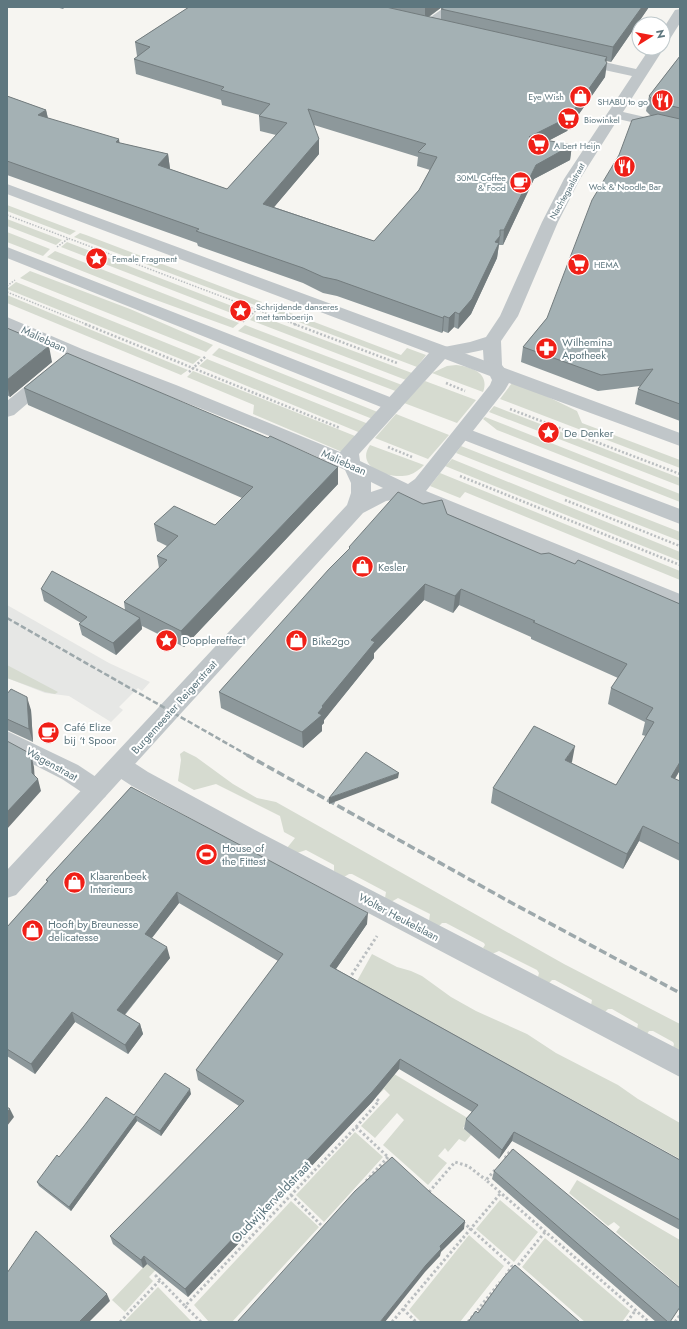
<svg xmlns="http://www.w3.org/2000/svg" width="687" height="1329" viewBox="0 0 687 1329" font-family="Jost,sans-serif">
  <rect width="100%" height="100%" fill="#f6f5f1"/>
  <path fill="#e6e7e5" d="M7,605L109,663L150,682L142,691L138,688L119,707L123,710L111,722L69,696L45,693L7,678Z"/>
  <path fill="#d6dbd0" d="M7,205L73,230L76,231L70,235L7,211Z
    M7,219L62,240L56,245L7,226Z
    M7,232L50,249L43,256L7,242Z
    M80,233L86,235L262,302L257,306L74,237Z
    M67,242L250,313L244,318L61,247Z
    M55,251L239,323L233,328L145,296L47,257Z
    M30,271L130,309L213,345L206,352L20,278Z
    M16,282L201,357L193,364L7,289Z
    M7,295L188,370L181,375L7,303Z
    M267,304L401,355L407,348L426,355L417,367L262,308Z
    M255,314L412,373L406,380L250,320Z
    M245,325L402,385L398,392L238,331Z
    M219,348L380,413L375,420L212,355Z
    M207,359L371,425L363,434L199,366Z
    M456,365C472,367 490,373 483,392L432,373L447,366Z
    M193,371L360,438L347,454L253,414L254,405L187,377Z
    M425,381L476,400L457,423L404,403Z
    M512,383L538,392L577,411L582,423L680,460V468L500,399Z
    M494,406L680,478V486L489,412Z
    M396,414L449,435L428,459L375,438Z
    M485,417L680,494V502L497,430L483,419Z
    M370,445L424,465C420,469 415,473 409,475C391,480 354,468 370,445Z
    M461,446L680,532V541L456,453Z
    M452,459L680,552V561L445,466Z
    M440,473L680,571V580L465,492L460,498L430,486Z
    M7,665L58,692L55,694L45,692L7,678Z
    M184,751L196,757L233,784L257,798L276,802L564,964L680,1024V1055L673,1048L674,1044L673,1042L653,1031H649L647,1034L637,1029L638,1024L612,1009H608L604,1013L591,1005L592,1000L555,980H552L549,983L538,977L539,973L537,970L499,951L492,954L483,948L485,945L484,943L446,923H442L439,926L429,921L430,914L398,898L391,902L385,898L386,892L352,874H349L344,877L334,871V865L306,850L297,853L287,848L295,838L284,832L280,816L216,784L194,790L178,781L181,760L180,754Z
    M372,954L397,967L411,971L422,976L451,997L476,1011L527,1034L556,1053L618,1085L638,1099L680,1123V1159L357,981Z
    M354,1050L471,1120L463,1128L471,1135L465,1142L459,1139L448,1152L445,1148L438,1156L447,1163L428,1185L383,1145L404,1120L397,1113L375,1138L361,1126L390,1095L384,1089L378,1095L349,1070Z
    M355,1132L383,1157L324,1222L296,1195Z
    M577,1180L680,1240V1287L616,1232L620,1227L614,1222L608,1226L569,1193Z
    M500,1200L538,1232L514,1262L476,1229Z
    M291,1201L319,1227L232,1322H209L194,1305Z
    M182,1227L189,1234L149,1277L153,1281L125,1312L112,1300Z
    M469,1235L504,1266L460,1322H421L409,1310Z
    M545,1238L630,1311L622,1322H585L522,1267Z
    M158,1287L192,1322H124Z"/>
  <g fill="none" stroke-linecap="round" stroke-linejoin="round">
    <path stroke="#babec0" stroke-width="1.5" stroke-dasharray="1.5 1.5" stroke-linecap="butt" d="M7,215L297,325
      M57,247L69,238
      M7,286L15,280
      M7,292L88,325
      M243,322L258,309"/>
    <path stroke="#babec0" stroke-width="2.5" stroke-dasharray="2 2" stroke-linecap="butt" d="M85,324L340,428
      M294,324L397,363
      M189,372L206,356
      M446,383L465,391
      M510,409L680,474
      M388,447L412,457
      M460,476L680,565
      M565,500L680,546"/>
    <path stroke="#babec0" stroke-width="3" stroke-dasharray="2.5 2.5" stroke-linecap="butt" d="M349,979L377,936
      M356,1127L379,1101L373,1096
      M505,1158L511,1150L514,1152
      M495,1170L486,1180L649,1322
      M366,1181L388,1157L391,1160
      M429,1192L455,1162L468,1166L486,1180
      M291,1195L324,1228
      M463,1222L512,1266L506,1275
      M515,1269L545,1232
      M161,1272L156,1276L185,1306
      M403,1309L416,1322
      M120,1322L160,1280
      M201,1322L185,1306L356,1127L388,1157
      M392,1322L500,1194
      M468,1322L500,1282
      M627,1322L635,1311
      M675,1322L680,1315"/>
    <path fill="#c0c6c9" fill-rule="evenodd" d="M445,7H462L432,29H422L420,26L422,23Z
      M680,9V23L668,42L663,43V29L675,10Z
      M663,47L664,48L623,112L680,125V133L618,119L580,179L558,222L518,316L501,341L502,365L507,372L504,376L498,378L492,376L484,365L483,350L445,358L439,356L436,352L439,348L470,342L486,337L500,316L542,222L564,179L632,76L572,63L570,60L572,57L577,56L636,69L650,48H663Z
      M7,247L400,401L402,405L400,409L393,411L386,409L7,258Z
      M49,370L55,372L58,376L55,380L14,415L7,417V401L43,372Z
      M463,427L680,509V524L456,437L454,433L456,429Z
      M7,731L78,765L105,783L109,790L105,797L97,800L89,797L62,779L7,751Z
      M120,757L128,759L148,772L255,830L680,1050V1077L237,844L132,786L112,773L108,766L112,759Z"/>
    <path fill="#c0c6c9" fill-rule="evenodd" d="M7,184L680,433V446L509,383L505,390L426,491L680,594V611L405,498L386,501L363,513L16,895L7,898V870L347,505L351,493V483L345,470C256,427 162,395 71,357C49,348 28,338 7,329V317L82,349L176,385L340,452L429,353L7,194ZM445,359L490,376L492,380L490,385L415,479L408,484L360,461L359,454ZM371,482L383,488L371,492Z"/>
    <path stroke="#9da8ab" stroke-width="2.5" stroke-dasharray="5.5 2.5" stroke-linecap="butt" d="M7,618L249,756"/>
    <path stroke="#9da8ab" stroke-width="3.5" stroke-dasharray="8 3.5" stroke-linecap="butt" d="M247,755L510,902L680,993"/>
  </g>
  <path fill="#8d989b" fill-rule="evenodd" d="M56,7H65L63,9Z
    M189,7H442L429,17L441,19V9L445,7H649L611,62L606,61L605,77L567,131L548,141L572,145L570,160L534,179L503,245H499L497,258L471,314L458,329L454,327L448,333L443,331L442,333L337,296L323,293L303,283L198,246L197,243L7,175V96L46,110L48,118L120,143L168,154L170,169L227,189L276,135L260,131L259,116L260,115L222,105L221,100L136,74L134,59L137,57V56L135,42ZM314,125L418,157L417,166L430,170L419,190L374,241L274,207L319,154Z
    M680,56V421L635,404L638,389L640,386L598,391L521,362L523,347L547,318L651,116L646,111L649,96Z
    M7,328L52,362L10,397L7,395Z
    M24,388L268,438L338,467V484L184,647L142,626V629L116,655L82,635L79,624L81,623L44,601L41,589L125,610L124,602L159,568L157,556L167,546L157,541L154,524L215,525L242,498L28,405Z
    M447,514L541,554L575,564L680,604V770L675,779L680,781V861L639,841L623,869L491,803L493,788L572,762L571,763L616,785L646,736L642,735L645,722L608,704L611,688L618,678L531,639V637L459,605L453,613L424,600L374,653V658L324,720V723L322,725V731L303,748L221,708L219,692L349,549V547Z
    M7,694L31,710L33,742L7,730Z
    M131,787L367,924L336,969L680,1160V1230L512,1141L499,1159L464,1129L466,1119L472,1112L399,1069L372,1102L188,1297L147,1264L143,1268L113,1244L110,1236L239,1106L198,1080L196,1070L278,961L179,903L152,938L170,958L125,1015L140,1024L143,1034L128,1054L75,1022L35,1074L7,1056V927L47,882L46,880Z
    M191,1094L161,1136L137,1121L71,1211L39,1186L37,1182L59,1157L134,1115Z
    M494,1171L670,1322H656L492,1179Z"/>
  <path fill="#737c7e" d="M425,7H442L425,19Z
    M642,7H649L611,62L613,47Z
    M607,57L606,65L607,63L605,77L567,131L527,152L529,137L605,60Z
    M46,110L49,124L38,115Z
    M119,139L121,154L116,142Z
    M319,139V154L264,219L263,204Z
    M572,145L570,160L534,179L503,245L504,230L536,165Z
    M168,154L170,169L158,165Z
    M500,236L497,258L471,314L458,329L459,314L495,242Z
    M455,312L454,327L448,333L449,318Z
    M444,316L443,331L442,333L443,318Z
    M49,346L52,362L10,397L7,385V380Z
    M338,467V484L184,647L181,631Z
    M425,584L424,600L374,653V658L324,720V723L322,725V731L303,748L302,732L318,713L322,706L371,640Z
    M461,589L459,605L453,613L455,596Z
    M140,618L142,629L116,655L113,643Z
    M27,697L31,710L33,742L29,729Z
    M575,746L572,762L562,776L565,760Z
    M31,754L34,767L35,782L38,779L41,791L7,829V812L32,773Z
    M680,762V770L666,793L671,777Z
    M399,773L398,778L329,804V798Z
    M643,826L639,841L623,869L627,854Z
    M177,892L179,903L147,944L145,934Z
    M368,913L367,924L331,976L330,966Z
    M167,947L170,958L120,1020L117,1010Z
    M72,1012L75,1022L35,1074L31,1064Z
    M140,1024L143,1034L128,1054L125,1045Z
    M400,1059L399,1069L372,1102L188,1297L185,1289Z
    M190,1089L191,1094L161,1136L160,1131Z
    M10,1109L14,1117L7,1126V1112Z
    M136,1116L137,1121L71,1211L69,1207Z
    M514,1132L512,1141L499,1159L502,1150Z
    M465,1221L464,1229L441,1252L440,1256L425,1272L385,1322H380L440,1246Z
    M144,1256L147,1264L143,1268L141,1260Z
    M107,1294L110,1301L89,1322H79Z"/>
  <path fill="#a4b1b4" stroke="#737c7e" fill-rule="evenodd" d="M189,7H386L607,57L605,60L607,63L569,117L529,137L572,145L536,165L504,230H500V236L495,242L499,243L472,299L459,314L455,312L449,318L444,316L443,318L337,280L323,277L303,268L196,231L199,229L7,161V96L46,110L38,115L119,139L116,142L168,154L158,165L227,189L287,123L259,116L270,104L221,90L224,87L134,59L150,47L135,42ZM308,109L426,144L418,152L437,157L419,190L374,241L263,204L319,139Z
    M445,7H642L613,47L441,9Z
    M680,56V108L655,102L649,96Z
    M658,114L680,119V404L638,389L653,369L601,375L523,347L547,318L592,200L619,155L632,120Z
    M7,328L49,346L7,380Z
    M67,353L268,438L270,436L338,467L181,631L124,602L167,560L157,556L178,536L154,524L174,506L215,525L253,487L24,388Z
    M398,492L423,504L442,500L447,514L541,554L549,553L575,564L578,560L680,604V762L671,777L680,781V844L643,826L627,854L493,788L534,726L575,746L565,760L616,785L654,722L646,719L653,708L611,688L627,664L533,622L535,621L461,589L455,596L425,584L371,640L375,642L322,706L323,707L318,713L322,715L302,732L219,692L329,569L350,548L349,547Z
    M52,571L140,618L113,643L79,624L87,617L41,589Z
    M11,689L27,697L29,729L7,719V694Z
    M7,741L31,754L32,773L38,779L7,812Z
    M366,752L399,773L329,798Z
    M131,787L368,913L330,966L680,1160V1220L514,1132L502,1150L466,1119L478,1105L400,1059L372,1092L185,1289L144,1256L141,1260L110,1236L244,1101L196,1070L283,954L177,892L145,934L167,947L117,1010L140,1024L125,1045L72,1012L31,1064L7,1049V927L48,881L46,880Z
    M165,1073L190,1089L160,1131L136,1116L69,1207L37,1182L57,1155L59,1157L84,1126L106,1097L134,1115Z
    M7,1107L10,1109L7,1112Z
    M513,1149L680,1288V1307L670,1322H668L494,1171Z
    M392,1157L431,1193L465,1221L440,1246L441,1249L426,1265L380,1322H237L355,1191Z
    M36,1231L107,1294L79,1322H7V1273Z
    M515,1265L580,1322H468L476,1311L478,1313L504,1277Z"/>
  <defs>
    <symbol id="shop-disc" viewBox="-11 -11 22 22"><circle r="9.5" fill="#f01f17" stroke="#fff"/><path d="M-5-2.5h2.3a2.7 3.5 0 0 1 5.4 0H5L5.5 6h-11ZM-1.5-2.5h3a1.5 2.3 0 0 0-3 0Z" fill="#fff"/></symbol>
    <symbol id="restaurant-disc" viewBox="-11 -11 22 22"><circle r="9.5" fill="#f01f17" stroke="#fff"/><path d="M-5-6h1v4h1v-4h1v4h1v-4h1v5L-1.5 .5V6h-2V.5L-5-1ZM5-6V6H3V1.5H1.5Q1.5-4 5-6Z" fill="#fff"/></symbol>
    <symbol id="supermarket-disc" viewBox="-11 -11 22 22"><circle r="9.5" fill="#f01f17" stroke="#fff"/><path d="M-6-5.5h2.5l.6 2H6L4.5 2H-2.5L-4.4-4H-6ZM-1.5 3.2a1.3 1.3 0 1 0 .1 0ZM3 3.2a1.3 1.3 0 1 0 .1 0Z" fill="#fff"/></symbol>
    <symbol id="cafe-disc" viewBox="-11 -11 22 22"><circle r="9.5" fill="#f01f17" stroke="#fff"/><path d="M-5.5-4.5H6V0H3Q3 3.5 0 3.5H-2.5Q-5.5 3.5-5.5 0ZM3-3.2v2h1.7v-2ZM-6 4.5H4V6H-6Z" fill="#fff"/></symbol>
    <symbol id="sight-disc" viewBox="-11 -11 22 22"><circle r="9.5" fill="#f01f17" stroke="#fff"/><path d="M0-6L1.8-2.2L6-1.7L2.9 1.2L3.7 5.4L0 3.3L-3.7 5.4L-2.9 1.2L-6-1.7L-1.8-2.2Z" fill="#fff"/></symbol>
    <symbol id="pharmacy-disc" viewBox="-11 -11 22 22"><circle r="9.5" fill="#f01f17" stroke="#fff"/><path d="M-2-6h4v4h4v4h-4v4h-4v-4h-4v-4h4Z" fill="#fff"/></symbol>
    <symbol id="stadium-disc" viewBox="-11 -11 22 22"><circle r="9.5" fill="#f01f17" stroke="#fff"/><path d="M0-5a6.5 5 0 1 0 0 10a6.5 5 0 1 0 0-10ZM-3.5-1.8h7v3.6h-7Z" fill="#fff"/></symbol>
  </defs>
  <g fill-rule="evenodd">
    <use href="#shop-disc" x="568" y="84" width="25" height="25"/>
    <use href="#restaurant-disc" x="650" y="88" width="25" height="25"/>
    <use href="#supermarket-disc" x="556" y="106" width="25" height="25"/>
    <use href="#supermarket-disc" x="526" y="132" width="25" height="25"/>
    <use href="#restaurant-disc" x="612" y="154" width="25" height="25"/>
    <use href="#cafe-disc" x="508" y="170" width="25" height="25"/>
    <use href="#sight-disc" x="84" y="246" width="25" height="25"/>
    <use href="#supermarket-disc" x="566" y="252" width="25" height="25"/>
    <use href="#sight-disc" x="228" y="298" width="25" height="25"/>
    <use href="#pharmacy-disc" x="534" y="336" width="25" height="25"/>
    <use href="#sight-disc" x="536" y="420" width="25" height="25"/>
    <use href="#shop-disc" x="350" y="554" width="25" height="25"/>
    <use href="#sight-disc" x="154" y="628" width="25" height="25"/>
    <use href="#shop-disc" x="284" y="628" width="25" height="25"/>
    <use href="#cafe-disc" x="36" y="720" width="25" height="25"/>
    <use href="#stadium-disc" x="194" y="842" width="25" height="25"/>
    <use href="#shop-disc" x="62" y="870" width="25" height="25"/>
    <use href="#shop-disc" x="20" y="918" width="25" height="25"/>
  </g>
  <g text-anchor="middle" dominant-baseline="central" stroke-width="4" stroke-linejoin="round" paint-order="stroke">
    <g font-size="9" fill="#5e777f" stroke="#fff" text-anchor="start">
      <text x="564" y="96" text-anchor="end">Eye Wish</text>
      <text x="648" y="101" text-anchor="end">SHABU to go</text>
      <text x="584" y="119">Biowinkel</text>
      <text x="554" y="145">Albert Heijn</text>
      <text x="506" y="177" text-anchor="end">30ML Coffee<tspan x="506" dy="10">&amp; Food</tspan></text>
      <text x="625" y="186" text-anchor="middle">Wok &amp; Noodle Bar</text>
      <text x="112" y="258">Female Fragment</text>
      <text x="594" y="264">HEMA</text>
      <text x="256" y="306">Schrijdende danseres<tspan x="256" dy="10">met tamboerijn</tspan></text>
    </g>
    <g font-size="9" fill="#5e777f" stroke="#fff">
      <text transform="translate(567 191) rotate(-61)">Nachtegaalstraat</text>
    </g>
    <g font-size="11" fill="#5e777f" stroke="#fff">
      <text transform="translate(44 339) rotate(25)">Maliebaan</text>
      <text transform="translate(344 462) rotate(24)">Maliebaan</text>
      <text transform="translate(174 707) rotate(-48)">Burgemeester Reigerstraat</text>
      <text transform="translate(52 764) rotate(29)">Wagenstraat</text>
      <text transform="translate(399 917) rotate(28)">Wolter Heukelslaan</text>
    </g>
    <g font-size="11" fill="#5e777f" stroke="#fff" text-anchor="start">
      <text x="562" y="342">Wilhemina<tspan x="562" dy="13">Apotheek</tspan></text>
      <text x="564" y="433">De Denker</text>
      <text x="378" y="567">Kesler</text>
      <text x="182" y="640">Dopplereffect</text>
      <text x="312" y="641">Bike2go</text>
      <text x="64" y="727">Café Elize<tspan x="64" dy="13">bij ‘t Spoor</tspan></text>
      <text x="222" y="848">House of<tspan x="222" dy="13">the Fittest</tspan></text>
      <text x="90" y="876">Klaarenbeek<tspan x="90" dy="13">Interieurs</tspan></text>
      <text x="48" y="924">Hooft by Breunesse<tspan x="48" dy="13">delicatesse</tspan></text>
    </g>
    <g font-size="13" fill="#5e777f" stroke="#fff">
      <text transform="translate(271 1202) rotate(-46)">Oudwijkerveldstraat</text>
    </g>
  </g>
  <rect width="687" height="1329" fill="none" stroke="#5e777f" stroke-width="16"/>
  <g transform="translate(651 36) rotate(79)"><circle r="19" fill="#ffffff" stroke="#bfc9cc"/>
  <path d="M0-3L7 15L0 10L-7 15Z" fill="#f01f17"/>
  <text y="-6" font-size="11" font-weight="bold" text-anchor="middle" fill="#5e777f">N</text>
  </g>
</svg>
